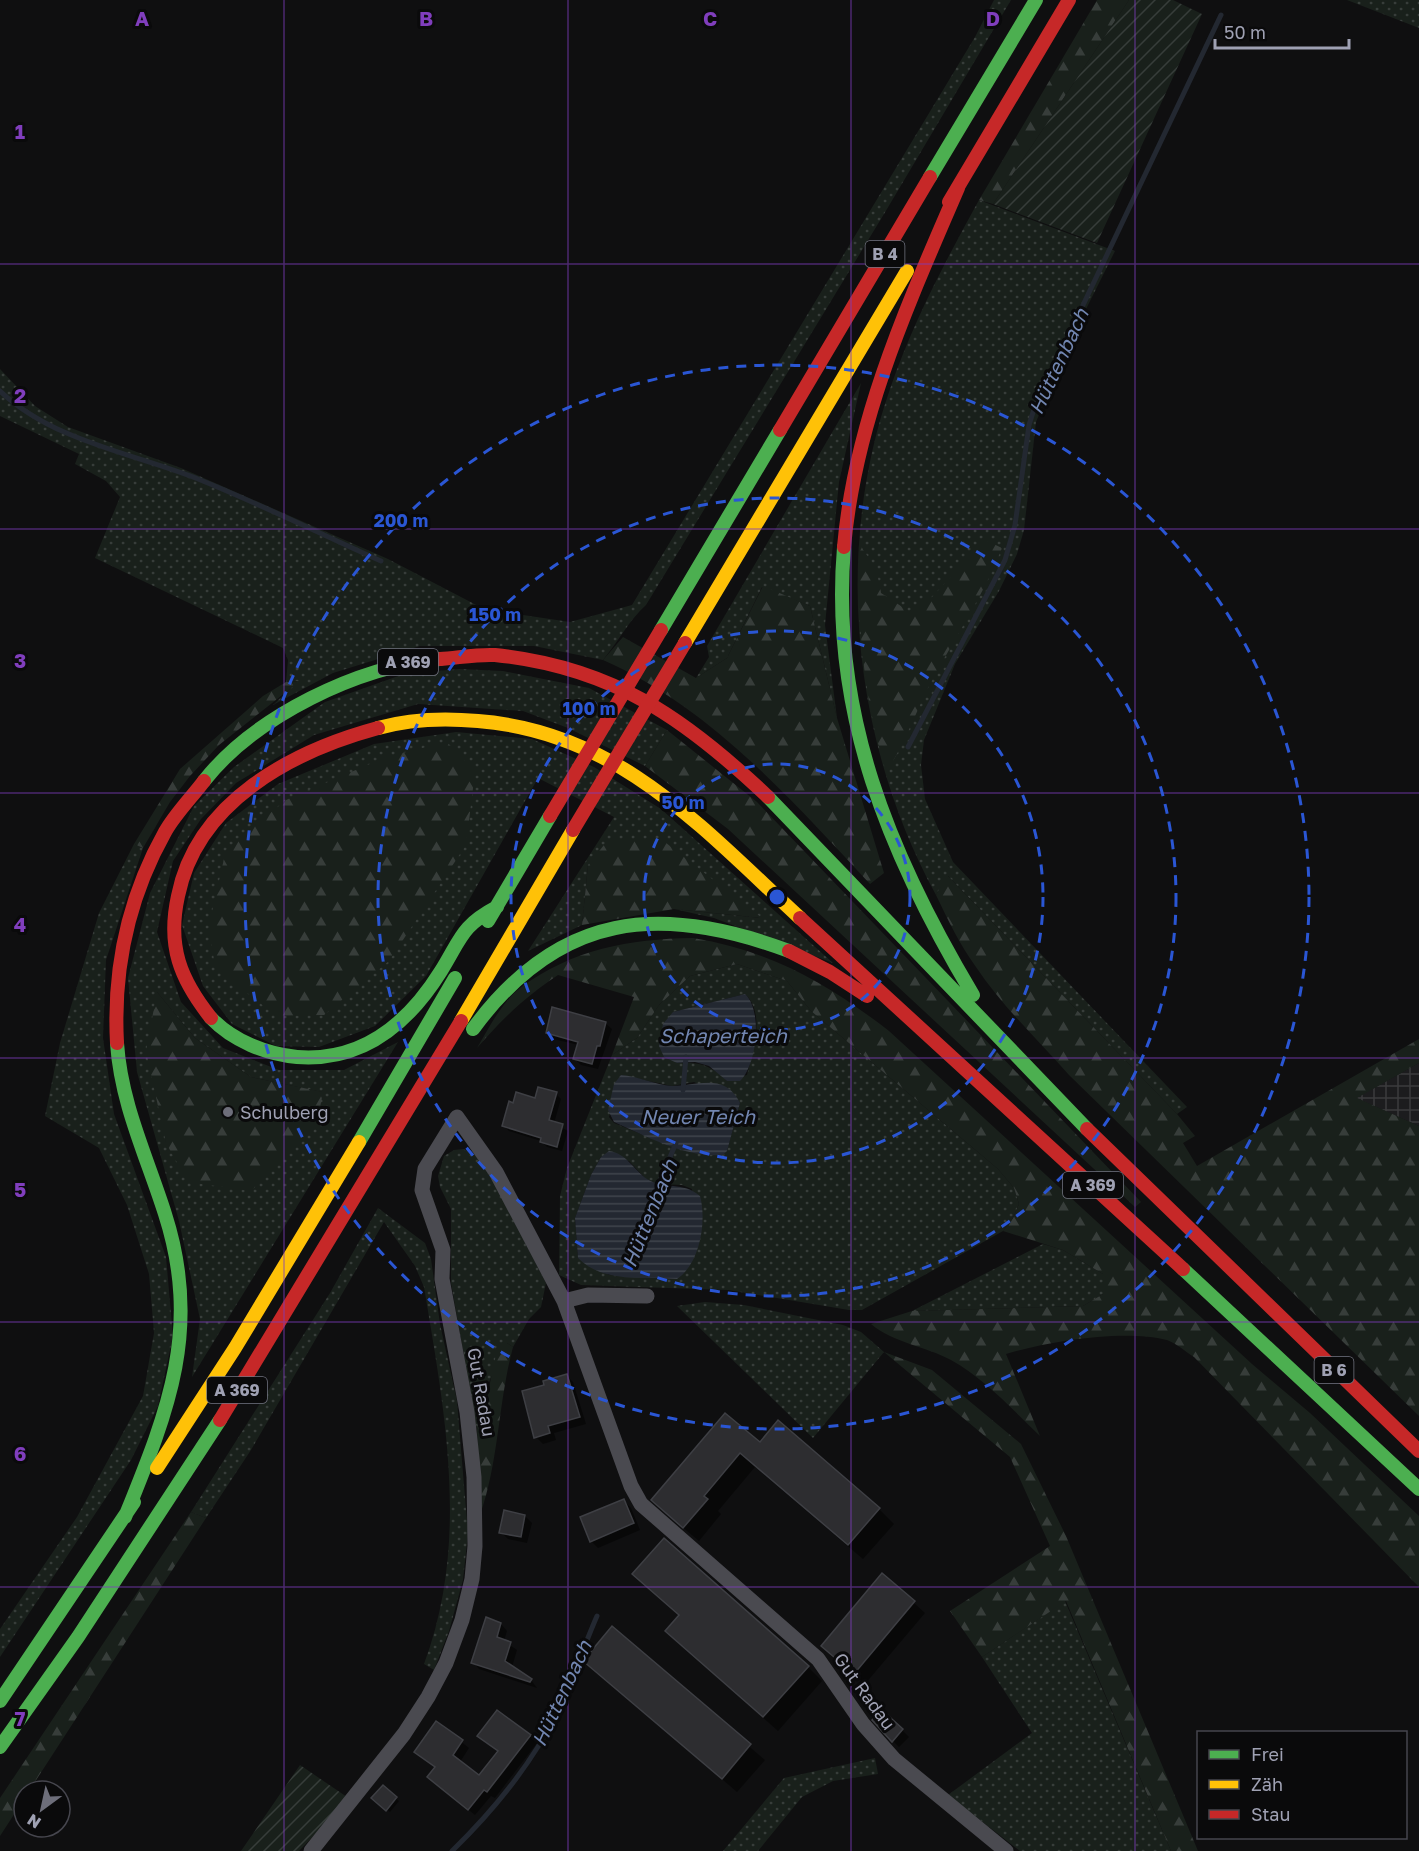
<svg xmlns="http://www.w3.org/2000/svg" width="1419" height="1851" viewBox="0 0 1419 1851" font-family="'Golos Text',sans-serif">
  <defs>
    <pattern id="industrial-grid" width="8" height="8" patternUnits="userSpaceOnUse" patternTransform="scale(1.5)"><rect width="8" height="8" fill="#1c1c1e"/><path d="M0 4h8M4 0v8" fill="none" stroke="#3a3a3c"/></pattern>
    <pattern id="grass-dots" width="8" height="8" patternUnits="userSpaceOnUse" patternTransform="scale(1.5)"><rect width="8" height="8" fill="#19201b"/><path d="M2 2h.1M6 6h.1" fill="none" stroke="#373d3a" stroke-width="1.8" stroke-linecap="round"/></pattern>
    <pattern id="forest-firs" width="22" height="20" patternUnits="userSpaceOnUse" patternTransform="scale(1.5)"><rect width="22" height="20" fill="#19201b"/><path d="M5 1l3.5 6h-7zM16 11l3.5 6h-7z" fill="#373d3a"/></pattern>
    <pattern id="garden-furrows" width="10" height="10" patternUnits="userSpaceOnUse" patternTransform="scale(1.5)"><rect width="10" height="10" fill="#19201b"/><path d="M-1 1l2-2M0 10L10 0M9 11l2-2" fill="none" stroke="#373d3a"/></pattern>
    <pattern id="water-rules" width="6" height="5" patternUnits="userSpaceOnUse" patternTransform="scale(1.5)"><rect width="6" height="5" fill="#232831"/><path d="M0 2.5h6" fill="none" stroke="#40444c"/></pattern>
  </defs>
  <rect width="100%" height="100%" fill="#0f0f10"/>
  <path fill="url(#industrial-grid)" d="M1419,1063V1126L1356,1098Z"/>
  <path fill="url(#grass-dots)" fill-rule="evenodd" d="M994,0H1011L884,214L646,605C629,620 618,642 603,660L534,646H420L333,673L273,705L298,681L286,682L288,660L283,648L95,558L120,497L106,481L75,464L79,454L0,416V369L35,406L68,427L181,468L388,559L484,609L570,622L632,605L975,37Z
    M1347,0H1419V28Z
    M979,200L1115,251L1067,347L1036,422L1024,530L1017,554L999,591L955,664L924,740L921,765L925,799L953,862L1187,1107L1177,1114L948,876L936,895C853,743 833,553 890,389C913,322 945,262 979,200Z
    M861,383L839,482L825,625L837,718L810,606L762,587L727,658L696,678L709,657L707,646Z
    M459,669L503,671L589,688L667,730L645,766L568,728L523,711L418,704L314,735L236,783L201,819L173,861L157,932L181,1002L223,1048L279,1070H344L398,1042L192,1377L200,1319L179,1221L137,1072L128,978L150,893L194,806L234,767L325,702L404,674ZM157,992L195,1038L251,1077L322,1092L166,1143Z
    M456,732L532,739L594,767L661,809L833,963L714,918L674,909L761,918L588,865L582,925L528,951L614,817L538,778L426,976L375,1026L319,1047L276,1046L232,1024L203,986L182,925L194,873L226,823L278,784L374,744Z
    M134,844L143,848L106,960L103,1038L114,1114L166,1257L173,1336L158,1406L131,1460L0,1657V1629L77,1517L143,1396L154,1333L149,1274L127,1205L99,1148L45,1116L60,1043L99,913Z
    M737,964L787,981L811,1011L998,1169L1014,1188L1019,1204L1013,1218L1003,1231L862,1310H849L728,1290L581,1285L559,1275L560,1196L567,1168L612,1055L637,1038L659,1005L690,976ZM745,994C766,1013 753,1051 747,1075L727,1081C711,1065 699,1062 677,1063L673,1012ZM621,1075L672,1086L694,1082L740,1103L727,1150L723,1155L675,1148L614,1123L609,1117ZM601,1157L629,1161L646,1179L658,1184L682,1185L692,1189L677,1279L609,1275L578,1258L575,1218L591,1175Z
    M463,1149L475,1154L487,1169L546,1283L541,1307L529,1319L513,1347L507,1343L489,1382L483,1416L477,1430L451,1283V1209L440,1187L438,1176L444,1156L454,1150Z
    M378,1208L425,1243L431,1259L440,1324L457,1401L468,1533L463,1580L449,1631L434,1670L424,1664C470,1541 445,1413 424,1287L415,1266L384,1222L251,1450L206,1518L191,1512L330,1293Z
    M1043,1244L1063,1250L1103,1274V1294L1083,1306L912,1311Z
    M705,1302L744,1305L843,1325L861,1332L884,1352L813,1438L677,1306Z
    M1065,1601L1171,1851H1020L948,1795L1032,1733L982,1657Z
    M875,1758L878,1774L833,1781L802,1797L758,1851H723L784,1778Z"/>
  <path fill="url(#forest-firs)" d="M1097,0H1129L993,204L979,200Z
    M985,540L1002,548C984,594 957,635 933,678C916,710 906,743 886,772C863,695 857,623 859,544L876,568L881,593L910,612L932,597Z
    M763,586L810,606L837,718L884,873L870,884C792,800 710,707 603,660L623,637L696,678L727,658Z
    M300,681L219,745L190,776L170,802L143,848L134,844L180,769L263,696L286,682Z
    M667,730L757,802L1141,1202L1135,1207L728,829L645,766Z
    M447,742L475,772L466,845L389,961L324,1015L276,1016L215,967L209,925L226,850L286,800L386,757Z
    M661,839L762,918L674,909L582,925L588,865L608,840Z
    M947,875L1177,1114L1195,1136L1183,1143L1197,1166L1419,1039V1063L1357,1098L1419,1126V1416L1069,1075C1038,1040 1002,1006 976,967C960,945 948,920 936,895Z
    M693,938C771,951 827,983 889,1031L1252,1364L1310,1413L1419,1516V1587L1194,1357C1186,1352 1176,1343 1167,1340C1124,1329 1048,1341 1006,1354L1040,1436C1013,1410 984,1378 951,1360C925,1346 894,1343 871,1324L912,1311L1083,1306L1103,1294V1274L1063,1250L1003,1231L1013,1218L1019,1204L1014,1188L998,1169L811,1011L787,981L737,964L690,976L659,1005L637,1038L612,1055L634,997L558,975C526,996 502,1019 477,1048C489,1028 501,1003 520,988C573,949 629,939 693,938Z
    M157,992L195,1038L251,1077L323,1092L316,1128L251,1191L188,1182L166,1143L146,1051Z
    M507,1343L513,1347C498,1403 499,1461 480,1515L477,1430L483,1416L498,1345Z
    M884,1352L932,1370L1021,1444L1066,1536L1198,1851H1171L1066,1601L982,1657L950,1611L1050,1546L1010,1457Z
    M191,1512L206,1518L29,1791H24V1799L0,1836V1798Z"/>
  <path fill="url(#garden-furrows)" d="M1129,0H1173L1202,14L1097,243L993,204Z
    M300,1765L347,1797L326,1823L299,1851H241Z"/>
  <path fill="url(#water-rules)" d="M745,994C763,1010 757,1065 740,1081H727L709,1066L695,1062L677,1063L664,1057L659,1046L663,1024L673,1012Z
    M621,1075C638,1076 655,1085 672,1086C697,1086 725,1072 740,1103L727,1151L723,1155C686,1158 648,1137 614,1122L608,1110L614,1084Z
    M609,1151C626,1153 634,1170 647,1179C664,1190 683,1181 700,1196C707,1221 700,1264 677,1279C644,1276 604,1284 578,1258L575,1218L591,1175L601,1157Z"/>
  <path fill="#0007" d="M605,1023L612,1029L598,1069L581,1065L575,1059L579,1045L553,1039L547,1033Z
    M556,1094L561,1099L554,1123L568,1131L562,1151L547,1147L541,1141L509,1131L504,1126L514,1104Z
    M566,1375L573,1382L586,1424L554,1433L556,1440L543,1444L536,1437L546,1386Z
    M725,1415L760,1444L879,1509L894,1524L863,1559L755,1467L718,1511L721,1514L699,1541L668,1515Z
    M624,1501L631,1508L640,1530L598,1548L591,1541Z
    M525,1516L532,1523L527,1543L508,1539L501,1532Z
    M883,1575L925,1613L865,1684L833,1656Z
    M648,1588L808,1667L822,1681L778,1731L682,1645L680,1616Z
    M501,1624L507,1631L504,1641L517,1650L512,1667L531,1680L537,1688L479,1669L473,1662Z
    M612,1629L765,1760L737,1792L585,1661Z
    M437,1723L469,1748L460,1762L479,1777L499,1752L479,1736H530L537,1743L495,1798L491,1796L475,1815L435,1783L436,1768L416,1752Z
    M902,1730L909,1737L899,1747L893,1741Z
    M383,1787L399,1801L390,1812L373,1798Z"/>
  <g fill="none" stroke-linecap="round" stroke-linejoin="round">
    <path stroke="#232831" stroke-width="5" d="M0,391C53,441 132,453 198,479C260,504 321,534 381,561
      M908,747L1005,560L1015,525L1029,425L1035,406L1221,15
      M683,1090L686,1057
      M656,1190L676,1143
      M452,1851C493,1811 531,1765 557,1713C572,1682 583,1648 597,1616"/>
  </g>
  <path fill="#2d2d30" stroke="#3e3f44" stroke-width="1.5" d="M552,1007L606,1022L600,1046H597L592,1064L573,1059L578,1042L546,1033Z
    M538,1087L557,1092L549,1120L563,1124L557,1147L540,1142L541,1138L502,1126L509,1101L513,1103L516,1092L535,1098Z
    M567,1374L580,1417L548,1426L550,1433L534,1438L522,1391L544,1385L543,1381Z
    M725,1413L760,1442L778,1420L880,1508L848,1545L740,1453L704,1496L708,1499L683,1528L651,1500Z
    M624,1499L634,1523L590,1542L580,1517Z
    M504,1510L525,1515L521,1537L499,1533Z
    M664,1538L809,1666L763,1717L665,1631L679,1615L632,1574Z
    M882,1573L915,1601L854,1674L821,1646Z
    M486,1617L501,1623L497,1637L511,1642L505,1661L532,1679L530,1682L471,1663Z
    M612,1626L751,1744L722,1779L583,1661Z
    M497,1710L531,1735L487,1792L484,1790L468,1810L427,1777L435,1767L414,1752L436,1721L463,1740L453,1755L479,1775L498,1751L477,1736Z
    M882,1710L903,1729L892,1742L872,1720Z
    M383,1785L397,1797L386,1811L371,1798Z"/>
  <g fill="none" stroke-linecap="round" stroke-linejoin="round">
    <path stroke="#4a4a50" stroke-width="15" d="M564,1301L588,1295L647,1296
      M311,1851L404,1734L428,1697L446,1663L462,1620L472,1579L475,1546L474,1477L467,1412L442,1279L443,1250L422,1190L425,1169L457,1117L496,1172L564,1301L631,1486L641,1504L818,1659L863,1724L894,1759L1006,1851"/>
    <path stroke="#4caf50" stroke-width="14" d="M930,177L1036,0
      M844,547C830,713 890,856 973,995
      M661,630L780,430
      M204,781C254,717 360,665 440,659
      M768,797L1087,1129
      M488,921L550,816
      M211,1018C233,1041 266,1054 297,1057C362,1062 408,1024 441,971C461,939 461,926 497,907
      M473,1029C559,912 660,903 789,951
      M117,1043C121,1104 147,1157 165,1214C202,1329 168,1411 125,1517
      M359,1142L455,978
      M1183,1269L1419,1489
      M0,1701L134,1502
      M0,1747L78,1637L220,1420"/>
    <path stroke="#ffc107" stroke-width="14" d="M685,643L907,271
      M378,728C410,719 445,718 478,721C619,732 702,828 800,918
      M461,1021L573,830
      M157,1468L235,1348L359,1142"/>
    <path stroke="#c62828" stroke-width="14" d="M949,202L1069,0
      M780,430L930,177
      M844,547C855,420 908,304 958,188
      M440,659C457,658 477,654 495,655C612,667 685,718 768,797
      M800,918L1183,1269
      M789,951L830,972L867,996
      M211,1018C180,979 167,946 178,896C197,801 293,751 378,728
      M117,1043C113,968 128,898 165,832C175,814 192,797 204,781
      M1087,1129L1419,1451
      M220,1420L461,1021"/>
    <path stroke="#c62828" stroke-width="14" d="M550,816L661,630
      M573,830L685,643"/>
  </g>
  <path fill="none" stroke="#803ebd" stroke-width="1.5" stroke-opacity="0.55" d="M284,0V1851M568,0V1851M851,0V1851M1135,0V1851M0,264H1419M0,529H1419M0,793H1419M0,1058H1419M0,1322H1419M0,1587H1419"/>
  <g fill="none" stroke="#2a56d4" stroke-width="3" stroke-dasharray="10 8">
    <circle cx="777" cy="897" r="133"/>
    <circle cx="777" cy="897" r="266"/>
    <circle cx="777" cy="897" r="399"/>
    <circle cx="777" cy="897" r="532"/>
  </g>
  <circle fill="#6d6e7a" stroke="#0a0a0b" stroke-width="2" cx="228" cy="1112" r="6"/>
  <g text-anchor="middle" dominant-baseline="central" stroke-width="6" stroke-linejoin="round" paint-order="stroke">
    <g fill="#0a0a0b" stroke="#727481" stroke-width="1.5">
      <rect x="865.5" y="241" width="39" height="26" rx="4.5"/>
      <rect x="378" y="649" width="60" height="26" rx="4.5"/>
      <rect x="1063" y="1172" width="60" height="26" rx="4.5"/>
      <rect x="1314.5" y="1357" width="39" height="26" rx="4.5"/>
      <rect x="207" y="1377" width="60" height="26" rx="4.5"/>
    </g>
    <g font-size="16" font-weight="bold" fill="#9fa1b3">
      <text x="885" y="254">B 4</text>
      <text x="408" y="662">A 369</text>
      <text x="1093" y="1185">A 369</text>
      <text x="1334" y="1370">B 6</text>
      <text x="237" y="1390">A 369</text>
    </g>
    <g font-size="18" fill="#9fa1b3" stroke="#0a0a0b" text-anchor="start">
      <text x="240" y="1112">Schulberg</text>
    </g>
    <g font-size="18" fill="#9fa1b3" stroke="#0a0a0b">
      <text transform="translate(482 1392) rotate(80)">Gut Radau</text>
      <text transform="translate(865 1691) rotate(54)">Gut Radau</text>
    </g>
    <g font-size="20" font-style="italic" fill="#7286b1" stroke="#0a0a0b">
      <text transform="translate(1058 361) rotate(-65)">Hüttenbach</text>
      <text x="723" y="1035">Schaperteich</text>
      <text x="698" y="1116">Neuer Teich</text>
      <text transform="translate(649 1213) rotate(-68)">Hüttenbach</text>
      <text transform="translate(561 1693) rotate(-65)">Hüttenbach</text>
    </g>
  </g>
  <g font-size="20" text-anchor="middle" font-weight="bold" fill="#803ebd" stroke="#0a0a0b" stroke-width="6" stroke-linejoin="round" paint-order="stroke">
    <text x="142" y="26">A</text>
    <text x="426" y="26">B</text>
    <text x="710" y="26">C</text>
    <text x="993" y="26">D</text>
    <text x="20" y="139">1</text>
    <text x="20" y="403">2</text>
    <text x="20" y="668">3</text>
    <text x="20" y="932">4</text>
    <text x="20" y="1197">5</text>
    <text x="20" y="1461">6</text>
    <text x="20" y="1726">7</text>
  </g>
  <circle cx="777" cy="897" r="9" fill="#2a56d4" stroke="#0a0a0b" stroke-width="3"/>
  <g font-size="18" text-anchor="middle" font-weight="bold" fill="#2a56d4" stroke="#0a0a0b" stroke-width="6" stroke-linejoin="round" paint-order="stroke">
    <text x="401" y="527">200 m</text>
    <text x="495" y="621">150 m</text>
    <text x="589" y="715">100 m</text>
    <text x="683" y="809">50 m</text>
  </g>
  <rect x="1197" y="1731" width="210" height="108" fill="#0a0a0b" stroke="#46464e" stroke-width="1.5"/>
  <rect x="1209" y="1750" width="30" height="9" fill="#4caf50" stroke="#46464e" stroke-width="1.5"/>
  <text x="1251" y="1761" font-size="18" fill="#9fa1b3">Frei</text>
  <rect x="1209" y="1780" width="30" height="9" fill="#ffc107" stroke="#46464e" stroke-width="1.5"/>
  <text x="1251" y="1791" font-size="18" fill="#9fa1b3">Zäh</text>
  <rect x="1209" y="1810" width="30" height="9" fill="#c62828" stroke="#46464e" stroke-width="1.5"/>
  <text x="1251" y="1821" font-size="18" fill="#9fa1b3">Stau</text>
  <g transform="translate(42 1809) rotate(213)"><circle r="28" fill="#0a0a0b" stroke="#46464e" stroke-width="1.5"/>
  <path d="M0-4.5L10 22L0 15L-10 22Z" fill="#6d6e7a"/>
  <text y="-9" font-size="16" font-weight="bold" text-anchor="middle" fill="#9fa1b3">N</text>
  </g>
  <path d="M1215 39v9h134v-9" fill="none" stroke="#9fa1b3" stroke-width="3"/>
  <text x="1224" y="39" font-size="18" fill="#9fa1b3" stroke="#0a0a0b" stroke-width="4.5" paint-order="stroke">50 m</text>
</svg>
